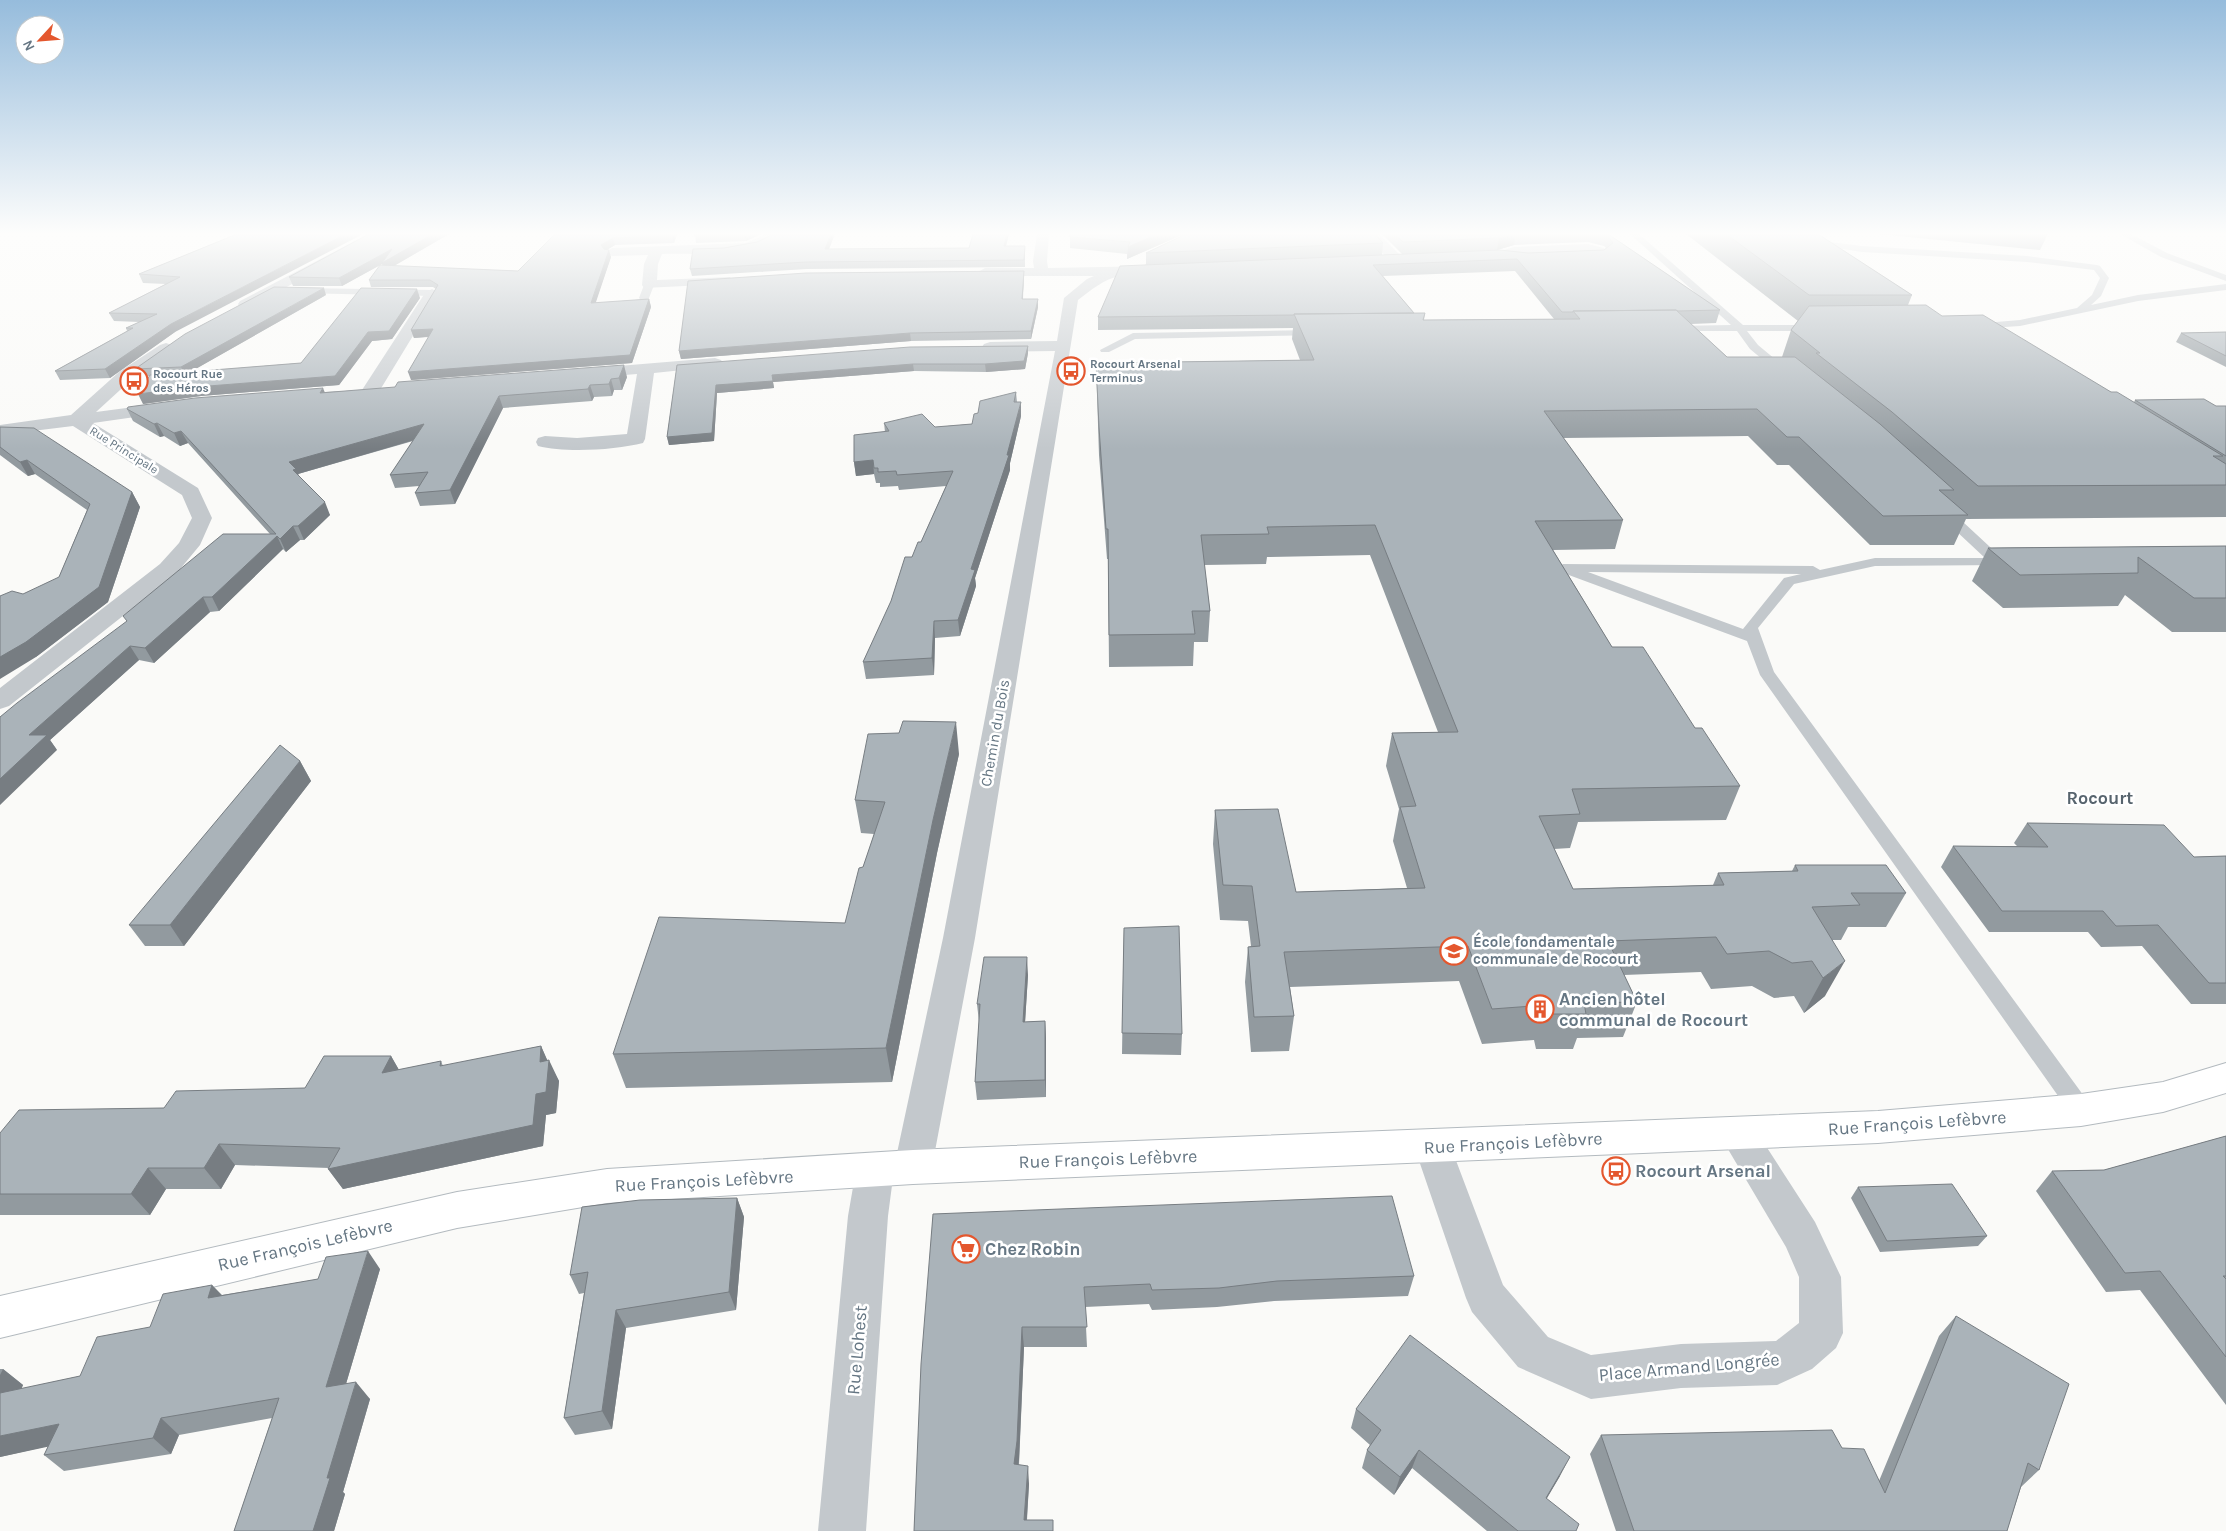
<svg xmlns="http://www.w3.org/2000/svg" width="2226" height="1531" font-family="Karla,sans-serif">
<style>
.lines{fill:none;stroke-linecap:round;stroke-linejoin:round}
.secondary-casing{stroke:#b3babf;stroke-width:2}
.lane{fill:#c3c8cc;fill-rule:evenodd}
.street{fill:#c3c8cc;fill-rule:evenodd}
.secondary{fill:#fff;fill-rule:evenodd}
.wall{fill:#929a9f;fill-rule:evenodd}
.shaded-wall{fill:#777d82}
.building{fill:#aab3b9;stroke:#777d82}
.labels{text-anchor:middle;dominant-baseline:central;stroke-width:5;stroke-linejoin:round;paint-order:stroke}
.far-poi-label{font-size:12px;font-weight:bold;fill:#657683;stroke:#fff;text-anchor:start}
.far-street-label{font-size:12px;fill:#657683;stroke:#fff}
.street-label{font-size:15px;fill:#657683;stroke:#fff}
.poi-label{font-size:15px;font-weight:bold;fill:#657683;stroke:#fff;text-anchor:start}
.quarter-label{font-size:18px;font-weight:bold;fill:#57646e;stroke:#fff}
.near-poi-label{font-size:18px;font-weight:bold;fill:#657683;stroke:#fff;text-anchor:start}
.near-street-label{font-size:18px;fill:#657683;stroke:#fff}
</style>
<rect width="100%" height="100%" fill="#fafaf8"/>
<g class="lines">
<!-- secondary casing -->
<g class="secondary-casing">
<path id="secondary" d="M2226,1063v30l-63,19 -82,14 -203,17 -965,41 -306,19 -150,25 -457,110v-42l457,-104 150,-23 306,-19 965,-39 203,-17 82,-12z"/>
</g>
<!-- lane -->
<path class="lane" d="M1630,234h9l104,91h73l5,3 -5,3h-69l11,14 30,25v4h-8l-30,-25 -13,-18h-66l-2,-2 5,-3 57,-1z
M1795,234h12l15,7 40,5 165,10 70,9 3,1 9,12 -8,18 -10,9 47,-10 88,-11v6l-88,11 -118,25 -45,3 -3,-1v-4l48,-4 57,-12 15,-13 8,-17 -6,-8 -67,-8 -165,-10 -45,-7z
M2120,234h11l36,19 59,22v6l-65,-24z
M649,282l5,3 -5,13 -5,3 -3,-1 -2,-2 5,-13z
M300,288l132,2 5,3 -5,3 -135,-3 -2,-2z
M1315,330l4,1v4l-184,4 -26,13h-8l-1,-2 33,-17z
M1944,508l5,1 54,50 2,3 -2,3 -128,1 -81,18 -36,44 16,44 315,431 4,7 -4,7 -8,3 -8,-3 -313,-442 -13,-34 -189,-70 -2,-3 7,-4 250,2 7,4 55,-12h110l-46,-43 -2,-3zM1588,572l213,2 -17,4 -41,51z"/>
<!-- street -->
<path class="street" d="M368,234h16l-134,73h-10l-2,-3 2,-3z
M766,234h13c-17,25 -88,19 -117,20l-4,10 -1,16 73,-3 2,3 -7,4 -81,4 -2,-3 2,-21 4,-9 -36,1 -7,-4 7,-4 134,-5z
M1037,234h12l-2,27 1,7 107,-2 7,4c-8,10 -31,4 -42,6 -16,3 -29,14 -42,24l-103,638 -43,229 -5,12 -14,5 -14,-5 -5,-12 49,-229 112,-587 -65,1 -6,-2 -2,-3 2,-3 6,-2 67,-1 7,-43 23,-19 7,-3h-109l-7,-4 7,-4h49l-1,-7z
M1365,234h14l23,23 2,3 -2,3h-10z
M1588,244l16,4 4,8 -2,3 -35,2 -7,-4 7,-4 17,-1 -73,3 -17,5 -23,1 -7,-4 7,-4 22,-1 17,-5z
M432,289l7,4 -59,97 -3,4h-12l-3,-4 63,-97z
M166,343l6,2 2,3 -2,3 -41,29 -35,32 68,-9 6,1 3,4 -3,4 -77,11 105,65 14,30 -12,27 -24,29 -167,132 -9,3v-21l160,-124 19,-21 13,-25 -10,-23 -109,-69 -73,9v-10l71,-10 48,-43 41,-27z
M715,358l6,2 2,3 -2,3 -67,7 -9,66 -2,4c-27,7 -78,10 -105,3l-2,-4 2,-4 7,-2 32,2 50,-4 10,-60 -49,4 -6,-1 -2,-4 2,-4z
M1738,1118l13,5 64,99 26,55 2,56 -7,15 -24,21 -35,16 -96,3 -90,11 -73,-32 -46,-55 -6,-14 -52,-152 6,-12 13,-4 13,4 57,151 45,52 43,18 90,-11 95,-3 23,-18v-46l-13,-30 -67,-113 6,-11z
M875,1153l14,5 5,12 -6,46 -22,315h-48l30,-315 8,-46 5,-12z"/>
<!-- secondary -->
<use href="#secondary" class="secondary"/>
</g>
<!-- wall -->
<path class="wall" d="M237,234l-62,98 -65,46 -50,2 -5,-9 72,-40 -1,-3 14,-6 -26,-1 -5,-8 57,-29 -23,-1 -4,-9z
M449,234l-55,32 124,5 37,-37h122l-3,9 -59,2 -8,5 4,7 -16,46 54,-4 2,8 -19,56 -221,17 17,-43 -14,1 -3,-8 25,-41 -3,-2h-62l-2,-7 14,-15 -1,-1 -40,22h-49l-4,-9z
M695,234h66l-15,7 -50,2z
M973,234h36l-3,12h19v21l-218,2 -115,7 -2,-7 34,-21 33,-6 13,-6 59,13 140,-1z
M1070,234h114l-57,25v-5l-57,-6z
M1382,234h226l112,76 -4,13 -25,1 36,33h55l9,-27 7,-9 -112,-87h132l94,61 -4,10 34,11 192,86 1,-2 81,6h10v111l-260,2 -12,26h-84l-81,-80h-12l-29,-29 -185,2 60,82 -8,29 -62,1 59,97 83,81 45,58 -14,34 -148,2 -8,26 -16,1 19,40 140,-4 5,-12 74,-2 3,-6 111,28 -20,34h-38l-7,13h-9l-7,56 -21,17 -10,-17 -20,2 -22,-12 -41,3 -10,-17 -77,3 13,27 -14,35 -46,1 -4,11h-37l-2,-9 -52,4 -23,-63 -169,6 4,29 -5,35 -38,1 -6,-70 3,-35 3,-1 -3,-25 -28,-1 -7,-76 2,-34 81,82 111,-4 -14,-47 6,-32 -13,-43 6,-33 46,-1 -68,-177 -103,2 -1,7 -62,1 6,46 -2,31h-14l-1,24 -84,1 -1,-108h-1l-8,-104 -3,-92 204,-3 -8,-21 1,-11 -195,2v-13l48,-53v-11l237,-10 -1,12 20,-1zM1588,242l16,4 2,2 -2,2 -76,3 -31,-3 17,-5zM1515,271l39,48 -130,1 1,-7h-11l-31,-37z
M1878,234h170l-8,16z
M1024,271l-1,28 15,8 -7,32 -120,2 -230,18 -2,-8z
M326,295l-136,77 111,-9 119,-65 -28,41 -20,2 -33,44 -138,11 -58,8 6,-28 -10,1 -4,-8z
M2226,332v35l-50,-25 5,-9z
M1028,353l-3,16 -39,3 -72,-1 -141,11 1,6 -57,5 -3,48 -45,4 -2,-8 10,-72z
M627,377l-5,13h-8l-2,6 -18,1 -2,4 -89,7 -48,96 -35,2 -5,-13 4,-7 -24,2 -5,-13 23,-34 -115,33 2,4 30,37 -26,25h-4l-14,12 -3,-3 -64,62 -9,1 -56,51 -15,-3 -89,80 7,10 -57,-33 270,-183 -82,-91 -8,3 -16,-10 -4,1 -27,-16 -6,-12 198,-17z
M1016,392l1,10 4,14 -11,47v7l-35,108 1,8 -16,50 -25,2 -1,37 -68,4 -3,-17 49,-105 9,-15 25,-56 -47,4 -1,-4 -18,1v-4h-4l-2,-9 -18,2 -2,-14 31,-30 -1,-9 51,4 37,-3 6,-11z
M0,427l132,65 8,15 -32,95 -72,55 23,-80 28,-67 -52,-36 -7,2 -28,-21z
M2226,546v86h-54l-47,-37 -7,11 -115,2 -31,-27 16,-33z
M959,754l-22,99 -45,229 -266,6 -13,-34 232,-131 29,-89 -13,-1 -6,-33z
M300,761l11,20 -127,165h-39l-16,-21z
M2027,823l167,34 32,-1v148h-35l-49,-58 -41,1 -13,-15h-99l-48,-65 12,-21h64l-3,-3z
M1124,928l58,106 -1,21 -59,-1z
M1028,975l-3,47 20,-1 1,18v58l-69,3 -2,-18 4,-60 -2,-18z
M541,1046l6,14 12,21 -3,32 -10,2 -3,31 -200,43 -15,-20 1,-1 -94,-3 -14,24h-55l-16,26h-150v-82l164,-25 141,-20 86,-32 8,14 42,-9 2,5z
M2226,1136v269l-86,-115 -34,2 -70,-101 16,-20 52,-1z
M1858,1187l129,49 -9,10 -98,6 -29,-54z
M737,1198l7,19 -8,93 -110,18 -14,101 -37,6 -11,-17 20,-125 -5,1 -9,-19z
M933,1214l481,62 -6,20 -134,5 -57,6 -65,3 -3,-6 -64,3 2,40h-63l-5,118 10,19 -2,36 -113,11z
M380,1269l-34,115 24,15 -27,93 2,2 -11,37h-100l38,-113 -93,17 -8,19 -107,17 -20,-16 4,-9 -48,11v-88h3l20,16 -2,4 59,-13 70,-49 62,-42 10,10z
M1956,1316l83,154 -18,17 -14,44h-391l-26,-77 11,-19 241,13 37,33 60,-145z
M1356,1409l204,67 -14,23 30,32h-89l-75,-63 -18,27 -32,-27 5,-18 3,-5 -19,-17z"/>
<!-- shaded-wall -->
<path class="shaded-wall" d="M346,234h17l-188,98 -65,46 -5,-9 66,-45z
M433,234h16l-64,37 -3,-7 -40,22 -3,-8 53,-29z
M673,234h4l-3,9 -2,-7z
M744,234h17l-15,7z
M831,234h4l-9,23 -1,-8z
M1007,234h2l-5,19v-7z
M1158,234h26l-57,25 1,-12z
M1514,234h2l-2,11 -17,5 2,-12z
M613,238l2,7 -12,7 -2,-7z
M609,250l2,7 -18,54 -2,-8z
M1024,271v8l-2,27v-7z
M324,288l2,7 -141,80 -4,-8z
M417,289l3,9 -28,41 -20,2 -33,44 -138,11 -58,8 -5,-10 58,-7 139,-11 33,-44z
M649,299l2,8 -19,56 -221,17 -3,-8z
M1038,299v8l-7,32v-8z
M433,329l3,7 -22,2 -3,-8z
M910,333l1,8 -230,18 -2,-8z
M1028,346v7l-3,16 -39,3 -1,-8z
M913,364l1,7 -141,11 1,6 -57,5 -3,48 -45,4 -2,-8 49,-52 56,-10z
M624,365l3,12 -5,13 -3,-12z
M611,379l3,11 -2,6 -3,-12z
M590,385l4,12 -2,4 -4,-12z
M323,388l5,12 -8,-7z
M499,396l4,12 -48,96 -5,-14z
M1021,402v14l-11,47v7l-35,108 1,8 -16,50 -2,-16 13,-51 36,-114z
M157,423l7,13 -4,1 -6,-13z
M424,424l4,12 -130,38 4,8 -4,1 -9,-21z
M181,431l7,12 -8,3 -6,-13z
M27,460l8,14 -7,2 -8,-14z
M873,460l1,14 -18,2 -2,-14z
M132,492l8,15 -32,95 -72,55 -36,22v-22z
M325,502l5,13 -26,25 -6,-14z
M293,526l7,14 -14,12 -6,-13z
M277,536l6,13 -64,62 -7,-14z
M203,597l7,15 -56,51 -9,-15z
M934,621l1,17 -1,37 -2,-17z
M130,646l9,14 -89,80 7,10 -57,55v-26l29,-44z
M956,722l3,32 -22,99 -45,229 -6,-34 47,-228z
M300,761l11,20 -127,165 -14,-21z
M1027,957l1,18 -4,64 -1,-17z
M1845,961l-20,35 -21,17 19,-35z
M1045,1021l1,18v58l-1,-17z
M541,1046l8,18v-4l10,21 -3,32 -10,2 -3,31 -200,43 -15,-20 208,-75z
M391,1056l12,21 -21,-4z
M219,1144l16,21 -14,24 -17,-21z
M148,1168l18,21 -16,26 -19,-21z
M737,1198l7,19 -8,93 -7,-18z
M368,1251l12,18 -40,135 -14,-17z
M212,1285l16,17 -20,-4z
M616,1310l10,18 -14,101 -10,-18z
M1022,1327l2,20 -5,112 -3,24 -2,-19z
M3,1369l20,16 -11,26 -12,-10v-26z
M356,1382l14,17 -27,93 2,2 -11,37h-21l14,-53z
M161,1418l18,17 -8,19 -18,-16z
M59,1424l20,16 -79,17v-21z
M1419,1450l-7,18 -18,27 6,-18z
M1570,1457l-10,19 -24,41 10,-19z
M1028,1466l1,18 -3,47 -2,-11z"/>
<!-- building -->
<path class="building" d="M237,234h109l-175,90 -66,45 -50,2 78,-43h-7l31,-14 -48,-1 71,-36 -41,-3z
M369,234h64l-51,29 10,-14 -53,29 -50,-1z
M555,234h118l-1,2 -59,2 -12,7 3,4 5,1 -18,53 58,-4 -19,56 -222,17 25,-43 -22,1 27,-45 -8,-5h-61l11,-15 138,6z
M695,234h45l-46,2z
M772,234h59l-6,15 144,-1 4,-14h34l-3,12h21l-1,14 -218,2 -116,7 3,-20 31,-1 33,-6 13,-6z
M1070,234h88l-30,13 2,-5 -60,-5z
M1186,234h189l8,9 -237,10z
M1395,234h119l-15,4 -96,4z
M1606,234h2l112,76 -42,1 -2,-1 -103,1v1h-11l-45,-53 -144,6 41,48 -120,1v1l-196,2 22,-51 380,-16 28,3 76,-3 9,-7 -6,-8z
M1726,234h92l94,61h-103z
M1024,271l-2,28h16l-7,32 -121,2 -231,18 9,-70 118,-8z
M274,287l50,1 -143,79 -46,2 50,-35z
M361,288l56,1 -28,42 -21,1 -33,44 -139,11 -58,7 12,-19 151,-12z
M1926,305l16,11 41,-1 128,77h6l106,64h-10l13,8v21l-248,1 -86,-74 -76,-59h4l-29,-23 18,-24z
M1676,310l51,47h68l85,67 74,66h-15l29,25 -85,1 -84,-79h-12l-30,-28 -213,2 79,109 -88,1 77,126h31l52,81h7l38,58 -168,3 8,25 -41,2 34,73 151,-4 -6,-12 80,-2 -3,-6h91l20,28h-55l9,12 -48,2 33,54 -22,17 -11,-17 -20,2 -23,-12 -42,3 -11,-17 -108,4 29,61 -53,1 2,11h-38l-2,-9 -54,4 -24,-63 -184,6 10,64 -40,1 -6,-70 12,-1 -8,-60 -29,-1 -8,-75 63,-1 18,83 129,-4 -25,-81 16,-1 -24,-73 66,-1 -83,-207 -108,2 2,7 -68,1 9,76h-18l3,23 -86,1 -1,-106h-2l-7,-102 -3,-64 218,-3 -20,-46 131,-1 -2,7 157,-1 -7,-8z
M2226,332v24l-45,-23z
M1028,346l-4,15 -39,3h-72l-141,11 1,6 -57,4 -4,48 -45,4 10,-72 233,-18z
M624,365l-5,13 -8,1 -2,5 -19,1 -2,4 -89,7 -49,94 -35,3 13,-21 -38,3 34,-51 -135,38 7,7 -3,1 32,32 -27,24h-5l-13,13 -3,-3 -65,61h-9l-58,51 -15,-2 -101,89h18l-47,44v-62l17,-14 110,-82 -4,-5 100,-82h53l-95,-103 -7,2 -17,-10 -3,1 -27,-15 1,-2 67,-9 128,-10 -3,5 75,-6 3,-5z
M1016,392l-2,10h7l-14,53h2l-38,114 4,1 -17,50 -24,1 -2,37 -69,4 28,-61 14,-44h7l6,-15h3l32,-71 -56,4 -1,-4 -18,1v-4h-4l-1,-8 -19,2v-27l35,-4 -5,-8 38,-9 13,13 37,-3 2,-10 4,-1 2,-12z
M2204,399l12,7h10v50l-91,-56z
M0,427l34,1 98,64 -33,95 -73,55 -26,15v-61l12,-5 11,3 36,-17 31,-73 -63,-44 -7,2 -20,-15z
M2226,546v52h-32l-56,-41v16l-118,2 -32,-27z
M903,721l53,1 -23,98 -47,228 -273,6 46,-137 186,6 14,-55 4,-1 22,-65 -30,-2 13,-66 31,-1z
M280,745l20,16 -130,164h-41z
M2027,823l137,2 30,32 32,-1v127h-17l-51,-58 -42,1 -13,-15h-101l-49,-65 95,1z
M1179,926l3,108 -60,-1 2,-105z
M984,957h43l-4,65 22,-1v59l-70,2 5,-78h-3z
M541,1046l-1,16 9,-2 -3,32 -10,2 -3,31 -205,44 12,-21 -121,-4 -15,24h-56l-17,26h-131v-61l19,-23 145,-2 12,-17 129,-3 19,-32h67l-9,17 59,-12 -1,5z
M2226,1136v140h-3l3,3v78l-66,-86 -35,2 -73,-102 52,-1z
M1952,1184l35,52 -100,5 -29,-54z
M1392,1196l22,80 -137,5 -58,7 -67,2 -2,-6 -66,3 3,40h-65l-5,114 -3,23 14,2 -4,54h29v11h-139l7,-167 12,-150z
M737,1198l-8,94 -113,18 -14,101 -38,7 24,-146 -18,3 12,-68 58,-7z
M368,1251l-42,136 30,-5 -29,96h3l-17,53h-79l45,-133 -118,20 -8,20 -109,17 15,-31 -59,12v-43l80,-17 17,-39 53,-10 13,-33 49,-9 -4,13 110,-19 8,-22z
M1956,1316l113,68 -30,86 -11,-7 -21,68h-373l-33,-96 231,-5 10,18 22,1 21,44z
M1410,1335l160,122 -24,41 33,26 -3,7h-58l-99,-81 -19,27 -33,-27 14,-20 -25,-21z"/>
<!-- sky -->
<linearGradient id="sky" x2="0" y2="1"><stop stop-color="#96bcdc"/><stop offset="0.52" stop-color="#fdfdfc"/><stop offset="1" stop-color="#fdfdfc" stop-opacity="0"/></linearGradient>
<rect width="2226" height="449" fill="url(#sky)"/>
<!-- icons -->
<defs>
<g id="bus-ring" transform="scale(1.4375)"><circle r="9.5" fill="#fff" stroke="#e4572e" stroke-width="1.5"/><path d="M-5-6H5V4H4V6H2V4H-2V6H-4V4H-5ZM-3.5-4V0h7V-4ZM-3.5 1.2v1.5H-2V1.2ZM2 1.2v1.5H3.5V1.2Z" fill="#e4572e"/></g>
<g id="school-ring" transform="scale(1.4375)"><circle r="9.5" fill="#fff" stroke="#e4572e" stroke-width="1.5"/><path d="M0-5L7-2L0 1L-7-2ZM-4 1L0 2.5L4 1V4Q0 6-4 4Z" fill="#e4572e"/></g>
<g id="building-ring" transform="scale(1.4375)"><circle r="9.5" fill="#fff" stroke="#e4572e" stroke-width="1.5"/><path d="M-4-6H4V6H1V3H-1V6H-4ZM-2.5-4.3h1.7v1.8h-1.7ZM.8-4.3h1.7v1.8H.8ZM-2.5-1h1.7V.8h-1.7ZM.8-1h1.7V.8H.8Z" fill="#e4572e"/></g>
<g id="supermarket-ring" transform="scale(1.4375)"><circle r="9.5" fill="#fff" stroke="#e4572e" stroke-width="1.5"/><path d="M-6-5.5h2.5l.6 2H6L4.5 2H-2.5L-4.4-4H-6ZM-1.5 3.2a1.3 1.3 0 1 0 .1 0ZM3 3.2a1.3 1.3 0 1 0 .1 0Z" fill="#e4572e"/></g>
</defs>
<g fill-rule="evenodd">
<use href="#bus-ring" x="1071" y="371"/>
<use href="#bus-ring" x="134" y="381"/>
<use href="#school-ring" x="1454" y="951"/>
<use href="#building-ring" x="1540" y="1009"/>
<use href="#bus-ring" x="1616" y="1171"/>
<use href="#supermarket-ring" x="966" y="1249"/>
</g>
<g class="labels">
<!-- far-poi labels -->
<g class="far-poi-label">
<text x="1090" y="364">Rocourt Arsenal<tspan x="1090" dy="14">Terminus</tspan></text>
<text x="153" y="374">Rocourt Rue<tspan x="153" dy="14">des Héros</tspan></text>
</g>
<!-- far-street labels -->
<g class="far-street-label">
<text transform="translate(124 450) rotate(32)">Rue Principale</text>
</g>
<!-- street labels -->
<g class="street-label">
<text transform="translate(995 733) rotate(-80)">Chemin du Bois</text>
</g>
<!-- poi labels -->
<g class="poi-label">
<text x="1473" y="942">École fondamentale<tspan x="1473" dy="17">communale de Rocourt</tspan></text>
</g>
<!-- quarter labels -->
<g class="quarter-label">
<text x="2100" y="798">Rocourt</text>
</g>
<!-- near-poi labels -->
<g class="near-poi-label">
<text x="1559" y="999">Ancien hôtel<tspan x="1559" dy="21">communal de Rocourt</tspan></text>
<text x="1635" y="1171">Rocourt Arsenal</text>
<text x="985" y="1249">Chez Robin</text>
</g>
<!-- near-street labels -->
<g class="near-street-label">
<text transform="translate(1917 1123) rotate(-4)">Rue François Lefèbvre</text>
<text transform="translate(1513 1143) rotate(-3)">Rue François Lefèbvre</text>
<text transform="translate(1108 1159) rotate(-2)">Rue François Lefèbvre</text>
<text transform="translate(704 1181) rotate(-3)">Rue François Lefèbvre</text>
<text transform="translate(305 1245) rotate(-13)">Rue François Lefèbvre</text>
<text transform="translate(857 1350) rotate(-85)">Rue Lohest</text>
<text transform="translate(1689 1367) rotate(-5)">Place Armand Longrée</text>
</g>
</g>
<!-- north arrow -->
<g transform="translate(40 40) rotate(244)"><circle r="24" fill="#ffffff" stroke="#c1c8cd"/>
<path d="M0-4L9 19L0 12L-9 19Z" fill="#e4572e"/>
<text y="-8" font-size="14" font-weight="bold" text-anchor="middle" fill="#657683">N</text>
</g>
</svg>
